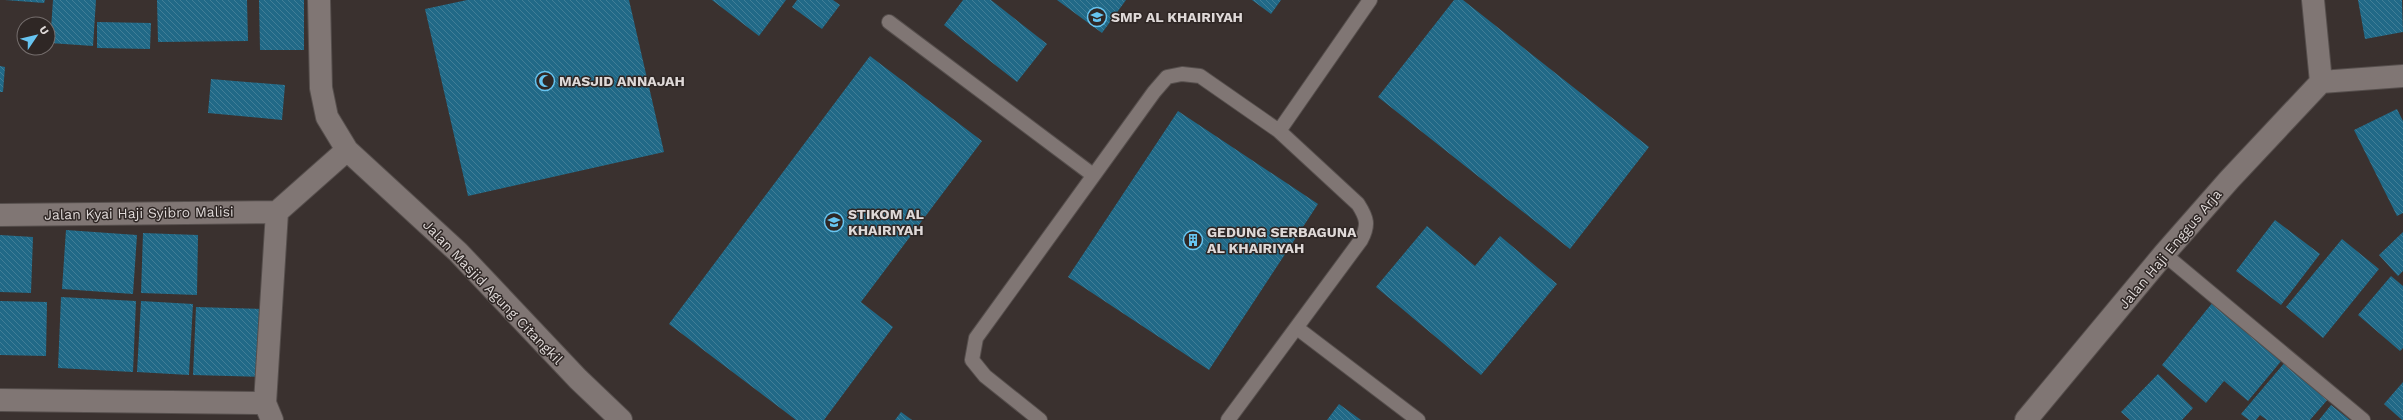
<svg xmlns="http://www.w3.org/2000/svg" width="2403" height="420" font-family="'Work Sans',sans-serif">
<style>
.building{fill:url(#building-back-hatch)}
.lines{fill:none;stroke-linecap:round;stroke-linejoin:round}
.lane-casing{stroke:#564f4d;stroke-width:16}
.street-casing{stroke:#564f4d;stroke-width:24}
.lane{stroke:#807674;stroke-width:14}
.street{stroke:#807674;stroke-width:22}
.labels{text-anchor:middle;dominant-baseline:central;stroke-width:3;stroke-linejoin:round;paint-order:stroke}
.poi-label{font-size:14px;font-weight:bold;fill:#dfd9d8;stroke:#2f2725;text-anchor:start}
.street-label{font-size:14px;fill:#dfd9d8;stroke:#2f2725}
</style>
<defs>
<pattern id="building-back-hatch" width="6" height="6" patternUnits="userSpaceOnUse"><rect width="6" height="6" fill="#216987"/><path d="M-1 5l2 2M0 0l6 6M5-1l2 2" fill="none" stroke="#417e97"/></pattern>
</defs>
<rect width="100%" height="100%" fill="#3a312f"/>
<!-- building -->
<path class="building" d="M5,0h40l-1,3z
M53,0h43l-3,46 -43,-3z
M157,0h90l1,41 -90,1z
M259,0h45v50h-44z
M467,0h162l35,152 -196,44 -43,-187z
M712,0h74l-27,36z
M797,0h36l7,5 -18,24 -30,-22z
M963,0h28l56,44 -30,38 -73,-57z
M1057,0h69l-24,33z
M1252,0h29l-10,14z
M1454,0h9l186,147 -79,102 -192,-152z
M2358,0h44l1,32 -38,7z
M97,22l54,1 -1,26 -53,-1z
M870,56l112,85 -121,161 32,25 -69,93h-28l-127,-96z
M0,66l5,1 -2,25h-3z
M211,79l74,6 -3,35 -74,-7z
M2397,109l6,12v92l-6,3 -43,-86z
M1178,111l140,93 -109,166 -141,-93z
M2275,220l45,34 -39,51 -45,-34z
M1427,226l48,40 25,-30 57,48 -76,91 -105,-88z
M66,230l71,5 -4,59 -71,-5z
M2403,232v39l-5,5 -19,-21z
M143,233l55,2 -1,60 -56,-2z
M0,235l33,2 -2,56 -31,-1z
M2342,239l37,30 -56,69 -37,-31z
M2391,276l12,10v62l-3,3 -42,-36z
M61,297l75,4 -3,71 -75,-4z
M0,301l47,1 -1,54 -46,-1z
M141,301l52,3 -4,71 -52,-3z
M2213,302l69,58 -34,41 -24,-20 -18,22 -44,-38z
M196,307l69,2 -2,68 -70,-2z
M2286,361l43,37 -19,22h-43l-7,-5 -4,5h-7l-8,-6z
M2158,374l35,34 -11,12h-52l-9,-8z
M2403,382v38h-1l-18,-16z
M1339,404l22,16h-34z
M2331,405l19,15h-31z
M901,412l11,8h-17z"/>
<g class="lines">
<!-- lane casing -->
<g class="lane-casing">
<path id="lane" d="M889,22l204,153
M1279,131l91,-131
M2164,254l199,166
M1297,328l121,92
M1040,420l-55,-44 -13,-16 4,-22 178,-246 13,-15 15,-3 18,2 79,55 79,73c9,14 11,21 3,36l-133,180"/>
</g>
<!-- street casing -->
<g class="street-casing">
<path id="street" d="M2313,0l8,82
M2321,82l82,-6
M347,150l111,102 120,127 43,41
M0,215l277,-3
M0,400l265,3
M272,420l-7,-17 12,-191 70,-62 -20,-33 -6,-29 -2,-88
M2026,420l138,-166 65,-74 92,-98"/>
</g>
<!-- lane -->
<use href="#lane" class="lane"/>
<!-- street -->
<use href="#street" class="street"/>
</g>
<!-- icons -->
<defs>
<g id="school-ring" transform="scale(1)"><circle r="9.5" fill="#2f2725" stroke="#67c4f0" stroke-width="1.5"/><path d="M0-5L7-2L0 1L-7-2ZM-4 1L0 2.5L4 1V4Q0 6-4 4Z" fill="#67c4f0"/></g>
<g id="mosque-ring" transform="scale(1)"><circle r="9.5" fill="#2f2725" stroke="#67c4f0" stroke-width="1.5"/><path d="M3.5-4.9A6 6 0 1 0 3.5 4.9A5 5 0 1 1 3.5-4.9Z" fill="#67c4f0"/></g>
<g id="university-ring" transform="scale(1)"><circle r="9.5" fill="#2f2725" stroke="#67c4f0" stroke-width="1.5"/><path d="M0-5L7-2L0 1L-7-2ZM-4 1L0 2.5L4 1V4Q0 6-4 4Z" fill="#67c4f0"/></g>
<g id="building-ring" transform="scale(1)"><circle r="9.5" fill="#2f2725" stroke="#67c4f0" stroke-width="1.5"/><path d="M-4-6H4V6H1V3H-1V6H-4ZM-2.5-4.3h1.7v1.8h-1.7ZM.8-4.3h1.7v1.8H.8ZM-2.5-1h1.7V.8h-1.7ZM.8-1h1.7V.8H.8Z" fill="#67c4f0"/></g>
</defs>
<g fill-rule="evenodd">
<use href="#school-ring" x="1097" y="17"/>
<use href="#mosque-ring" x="545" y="81"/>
<use href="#university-ring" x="834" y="222"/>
<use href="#building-ring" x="1193" y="240"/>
</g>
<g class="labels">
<!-- poi labels -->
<g class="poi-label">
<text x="1111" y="17">SMP AL KHAIRIYAH</text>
<text x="559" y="81">MASJID ANNAJAH</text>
<text x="848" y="214">STIKOM AL<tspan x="848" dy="16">KHAIRIYAH</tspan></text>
<text x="1207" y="232">GEDUNG SERBAGUNA<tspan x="1207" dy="16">AL KHAIRIYAH</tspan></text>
</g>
<!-- street labels -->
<g class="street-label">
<text transform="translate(139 213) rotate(-1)">Jalan Kyai Haji Syibro Malisi</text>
<text transform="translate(2170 249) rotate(-50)">Jalan Haji Enggus Arja</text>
<text transform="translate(493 292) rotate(46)">Jalan Masjid Agung Citangkil</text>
</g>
</g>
<!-- north arrow -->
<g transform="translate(36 36) rotate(55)"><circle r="19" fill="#2f2725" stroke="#756e6d"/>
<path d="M0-3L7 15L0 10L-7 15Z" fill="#67c4f0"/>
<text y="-6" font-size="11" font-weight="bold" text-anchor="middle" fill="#dfd9d8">U</text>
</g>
</svg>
